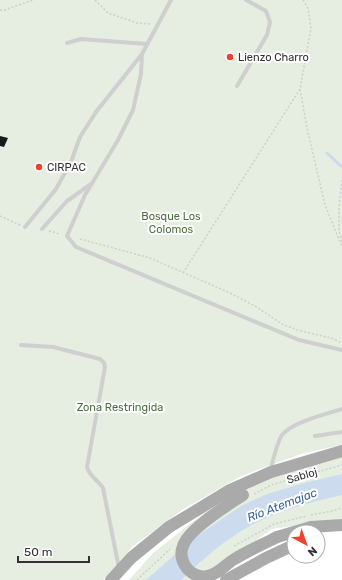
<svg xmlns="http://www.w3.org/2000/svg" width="342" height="580" font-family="Rubik,sans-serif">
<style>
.green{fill:#e5eee0}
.water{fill:#ccdbee}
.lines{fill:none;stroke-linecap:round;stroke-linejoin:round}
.stream{stroke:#ccdbee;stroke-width:3}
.building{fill:#191919}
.path{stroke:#cfcfcf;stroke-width:1.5;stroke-dasharray:2 2;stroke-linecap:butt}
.service{stroke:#cfcfcf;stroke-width:4}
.primary{stroke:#aaa;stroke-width:12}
.primary-bridge{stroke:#aaa;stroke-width:12}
.poi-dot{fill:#ec4230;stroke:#fff;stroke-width:1.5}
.labels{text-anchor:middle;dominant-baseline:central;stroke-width:4;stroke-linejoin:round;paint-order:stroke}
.poi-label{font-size:11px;fill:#323232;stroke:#fff;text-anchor:start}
.park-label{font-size:11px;fill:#4c703c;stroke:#fff}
.street-label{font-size:11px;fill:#323232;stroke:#fff}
.water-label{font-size:12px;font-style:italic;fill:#3b6598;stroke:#fff}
</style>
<rect width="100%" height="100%" fill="#fff"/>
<!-- green -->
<path class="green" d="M0,0h342v445l-38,8 -63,23 -59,34 -49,36 -30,34h-103z
M342,456v63l-70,10 -58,42 -10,9h-75l24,-27 56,-44 70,-36z"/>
<!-- water -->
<path class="water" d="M342,474v21c-36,8 -76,19 -107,40 -20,13 -37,29 -54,45h-35l48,-42 47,-32 26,-12 37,-11z"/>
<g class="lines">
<!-- stream -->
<path class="stream" d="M327,153l15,14"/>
</g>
<!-- building -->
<path class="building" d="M0,136l8,2 -4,9 -4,-1z"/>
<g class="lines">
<!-- path -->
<path class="path" d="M95,0l13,13 29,10 13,1
M303,0l5,8 3,20 -11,61 7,39 18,77 17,42
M0,10h5l28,-10
M342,180c-2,21 -6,43 0,63
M0,216l20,9
M49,231l11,3
M80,239l70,19 78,34 27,14 27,18 15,6 34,8 9,4
M183,273l117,-184
M254,494l17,-9 71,-20
M311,515l21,-4 10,-3
M234,546l40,-22 33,-8
M137,580l33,-31"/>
<!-- service -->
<path class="service" d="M67,43l14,-4 66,5
M142,54l-1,20 -8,36 -15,30 -33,55 -18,41 9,11 223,93 43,10
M237,86l30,-51 3,-13 -4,-11 -20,-11
M25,227l31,-38 15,-27 9,-25 16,-25 46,-58 29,-54
M42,229l25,-28 24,-17
M21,345l32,2 47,12 4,4 1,4 -18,100c2,9 11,13 16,21l16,80
M315,436l27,-4
M271,470c1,-8 7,-29 11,-35 10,-13 44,-21 60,-26"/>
<!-- primary -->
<path class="primary" d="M277,537l34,-10 31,-2
M111,580l20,-22 38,-31 61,-37 41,-18 71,-21
M226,580l40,-22 28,-13"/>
<!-- primary-bridge -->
<path class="primary-bridge" d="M243,495c-15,10 -55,34 -60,51 -3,7 -1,15 3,21 4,6 13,11 21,9 10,-1 18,-11 26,-16 14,-9 29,-15 44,-23"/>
</g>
<!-- markers -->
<g class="poi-dot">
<circle cx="230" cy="57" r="4"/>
<circle cx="39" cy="167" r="4"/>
</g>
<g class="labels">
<!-- poi labels -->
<g class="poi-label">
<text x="238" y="57">Lienzo Charro</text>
<text x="47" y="167">CIRPAC</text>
</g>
<!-- park labels -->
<g class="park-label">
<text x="171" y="216">Bosque Los<tspan x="171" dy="13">Colomos</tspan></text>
<text x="120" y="407">Zona Restringida</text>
</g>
<!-- street labels -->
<g class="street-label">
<text transform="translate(302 476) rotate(-16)">Sabloj</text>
</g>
<!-- water labels -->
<g class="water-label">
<text transform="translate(282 505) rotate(-21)">Río Atemajac</text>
</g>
</g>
<!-- north arrow -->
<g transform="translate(306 544) rotate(139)"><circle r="19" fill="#ffffff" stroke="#adadad"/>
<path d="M0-3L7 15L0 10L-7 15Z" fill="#ec4230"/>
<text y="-6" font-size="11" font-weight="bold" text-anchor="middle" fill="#323232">N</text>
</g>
<!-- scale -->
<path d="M18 556v6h71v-6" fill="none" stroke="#323232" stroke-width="2"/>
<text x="24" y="556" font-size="12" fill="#323232" stroke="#ffffff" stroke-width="3" paint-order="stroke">50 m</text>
</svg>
